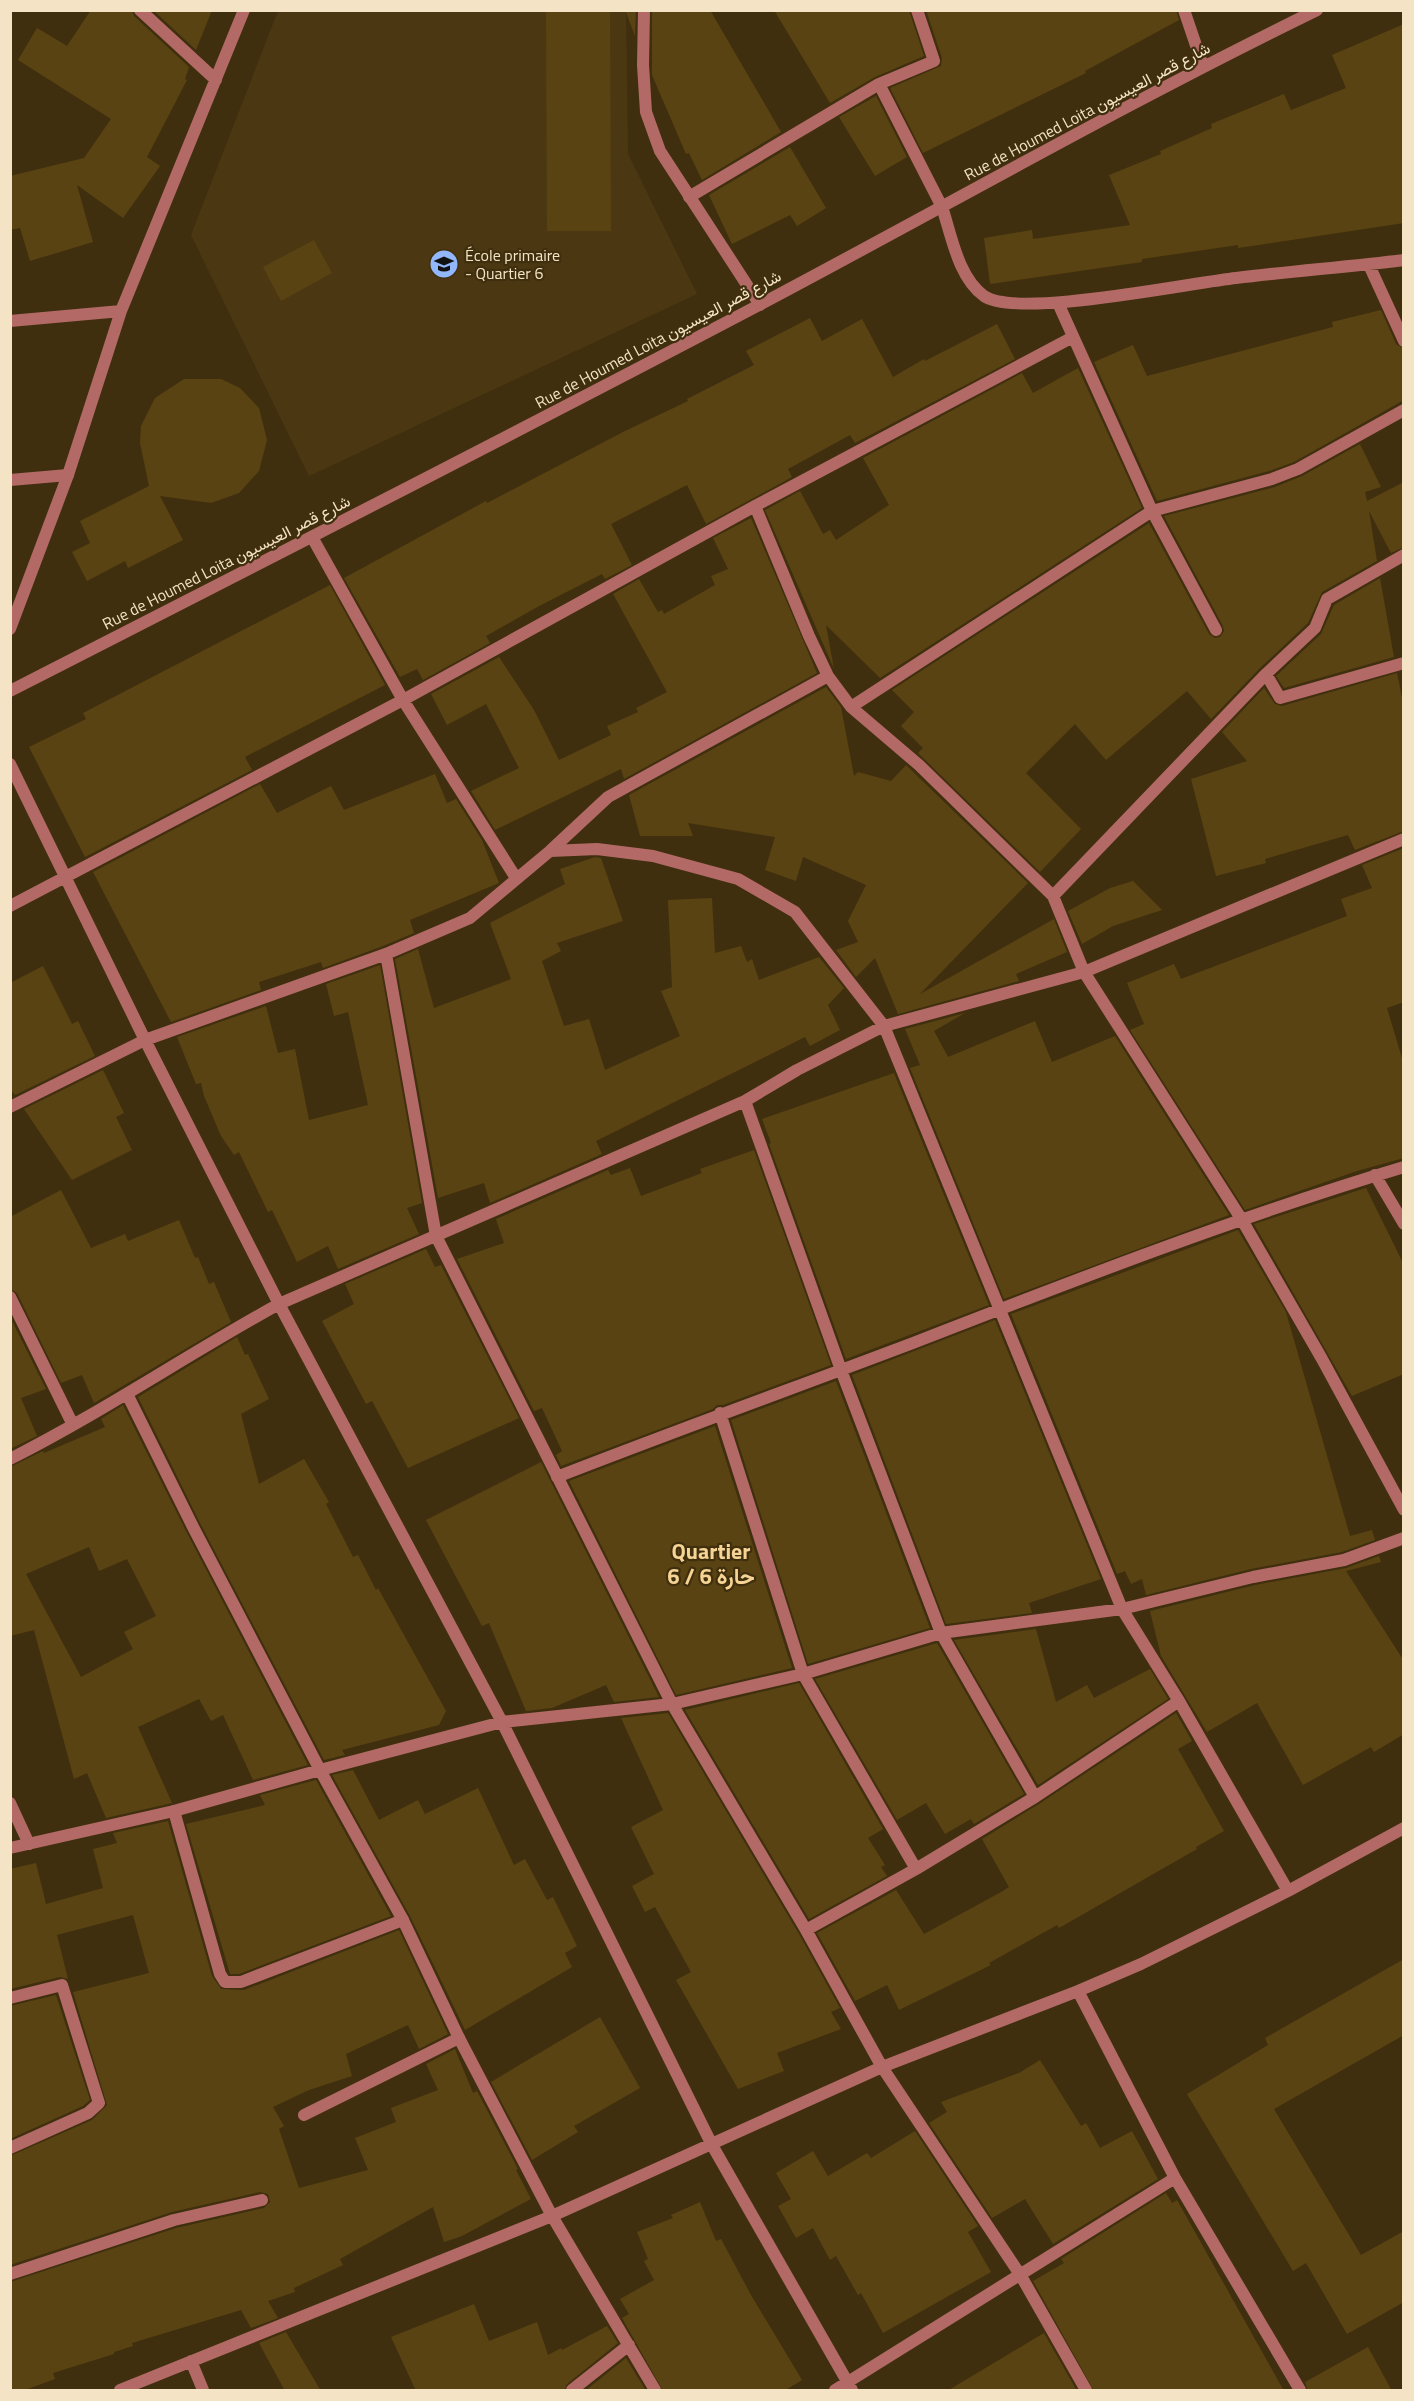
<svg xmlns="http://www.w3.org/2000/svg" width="1414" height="2401" font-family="'Titillium Web',Vazirmatn,sans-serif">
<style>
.built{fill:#4b3812}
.building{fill:#5a4312;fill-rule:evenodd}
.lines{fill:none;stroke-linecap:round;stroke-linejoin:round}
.service{stroke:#b36a67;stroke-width:12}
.minor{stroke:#b36a67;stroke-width:12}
.tertiary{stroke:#b36a67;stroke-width:12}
.labels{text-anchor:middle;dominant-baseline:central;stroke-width:4.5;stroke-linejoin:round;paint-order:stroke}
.street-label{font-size:16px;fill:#f4e3c4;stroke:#402f0e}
.poi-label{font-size:16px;fill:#f4e3c4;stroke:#402f0e;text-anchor:start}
.district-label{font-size:22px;font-weight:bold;fill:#f6d495;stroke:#402f0e}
</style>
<rect width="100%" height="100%" fill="#402f0e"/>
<!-- built -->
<path class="built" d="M278,11h348l2,143 69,140 -388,182 -118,-241z"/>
<!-- building -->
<path class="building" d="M91,10h41l2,6 55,51 -4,12 2,1 -40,77 13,9 -37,52 -46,-33 16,57 -63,19 -10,-33 -10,2v-54l74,-18 27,-39 -93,-59 19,-32 30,18z
M153,10h59l-16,40z
M546,10h64l1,221h-64z
M625,10h11l-1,26z
M652,10h58l71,122 -79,48 -13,-27 -3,1 -34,-79z
M774,10h135l15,46 -49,21 -45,26z
M926,10h250l3,10 -94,51 1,2 -163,80 -33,-65 51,-22 1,-8z
M1404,24v199l-166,25v-3l-96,14v3l-152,22 -6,-46 48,-8 1,9 97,-14 -21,-50 52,-21 -1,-3 52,-23 -1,-4 73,-30 7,16 55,-22 -14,-33z
M876,96l31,61 -32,19 -36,-59z
M790,147l36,61 -29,18 -7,-11 -58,29 -23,-49z
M314,240l18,33 -51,28 -18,-34z
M1381,310l15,34 8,5v51l-110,62 -25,9 -112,30 -63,-139 39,-17 14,31 186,-49 -1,-5z
M810,318l12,23 40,-22 31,58 31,-18 1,2 72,-37 18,35 -160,84 -5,-8 -62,34 4,8 -86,47 -19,-39 -76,39 21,41 -27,14 -3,-5 -61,31 -55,31 4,7 -67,37 -6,-11 -17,8 -56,-99 142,-77 1,2 136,-71 65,-31 -1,-2 67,-34 -8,-14z
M1078,368l64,140 -262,170 -54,-53 8,44 -69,-159 35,-19 23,43 7,-4 6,10 53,-35 -26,-47 159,-85 11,20z
M184,379h37l19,9 19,20 8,32 -8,31 -20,22 -28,10 -51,-7 23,44 -55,28 -3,-7 -38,20 -15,-29 18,-9 -10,-22 69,-35 -9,-43 1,-17 14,-28z
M1360,444l21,43 -16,5 2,9 37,-19v65l-13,6 -22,-42 8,50 -55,31 -14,31 -48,45 -49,51 -24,-28 -81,69 -31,-36 -49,49 55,56 -41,43 -122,-119 5,-5 -22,-22 13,-14 -22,-22 257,-167 60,111 6,4 5,-1 4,-6 -1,-5 -59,-110 111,-29 27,-11z
M751,518l66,155 -193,106 -3,-10 -126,61 -24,-39 48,-23 -33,-64 -39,21 -16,-31 68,-37 35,53 25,50 52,-25 -4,-9 31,-14 -2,-4 31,-16 -54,-98 26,-15 19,33 4,-2 2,4 51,-29 -4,-9 17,-7 -15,-31z
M1380,578l14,79 -110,31 -8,-12 45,-42 13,-29z
M330,585l55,100 -140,72 7,13 -167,87 -56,-110 57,-28 -3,-6z
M1397,673l7,35v123l-49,19 -7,-15 -83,24 1,4 -50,13 -25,-97 56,-18 -25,-29 42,-44 11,16 7,2z
M826,687l15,20 13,69 4,-4 33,9 15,-16 122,118 -108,111 134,-75 13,33 -51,22 3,7 -121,33 -23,-56 -19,19 -20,-27 22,-8 -10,-21 18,-36 -63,-28 -7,24 -31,-11 10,-33 -87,-14 5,13h-53l-11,-41z
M435,774l12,29 9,-4 26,41 17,43 -89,37 4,13 -31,13 -60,22 -2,-6 -62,20 2,8 -90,32 -78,-150 167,-88 17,29 54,-27 13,24z
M1404,848v154l-17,6 17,57v93l-47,13 -112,39 -115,-180 14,-6 -17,-41 47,-19 7,15 166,-63 -6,-17 31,-11 -10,-23z
M595,857l6,1 22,63 -66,22 4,8 -19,10 22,65 25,-7 16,51 75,-34 -19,-45 11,-4 -4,-87 44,-2 3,55 26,-7 6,16 5,-3 7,21 60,-23 25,31 -16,17 12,25 -30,16 -5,-9 -209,104 6,13 -112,49 -6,-20 -46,15 -43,-239 23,-10 16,59 77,-29 -21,-56 75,-39 -5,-15z
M1133,881l29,29 -49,16 -31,18 -14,-33 42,-23z
M380,965l42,238 -15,5 12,26 -81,35 -10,-23 -31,16 -25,-52 -4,2 -29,-60 -5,3 -13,-19 -17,-40 -3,-13 -5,1 -19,-47 89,-31 12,47 17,-4 14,71 59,-15 -20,-93 -14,4 -8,-32z
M43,966l29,58 6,-3 17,35 -80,39 -5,-6v-106z
M965,1013l-31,18 14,26 87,-36 17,41 63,-26 114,179 -225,84 -94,-231 10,-3 -15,-36z
M103,1070l21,43 -8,4 16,33 -60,30 -48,-71z
M894,1073l95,232 -143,54 -77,-215 2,-1 -9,-24z
M754,1150l77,215 -108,40h-6l-4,4 -152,57 -5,-11 6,-4 -20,-43 -8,3 -77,-152 47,-16 -8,-24 112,-49 3,5 19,-7 11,28 61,-23 -2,-4z
M1366,1188l38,77v109l-52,22 -98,-172z
M61,1190l30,58 34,-14 3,7 51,-21 16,38 3,-1 11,27 5,-2 17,40 -137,81 -12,-28 -21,8 -44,-90 -7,-4v-72z
M1238,1230l48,82 64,224 22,-6 3,10 -33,12 -91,17 -105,26 -4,-16 -11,5 -6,-13 -8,3 -106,-260z
M426,1249l9,18 6,-2 78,153 -111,50 -36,-67 -6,3 -44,-83 32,-17 -9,-20z
M10,1317l36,72 -25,9 16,38 -27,13z
M995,1320l106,259 -72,24 3,10 -86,11 -94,-249z
M237,1337l8,18 3,-1 21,45 -28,15 18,70 45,-25 25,43 -3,2 27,53 5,-2 18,35 2,-2 68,123 -7,14 -97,25 3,5 -21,5 -124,-237 -62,-126z
M836,1381l94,247 -122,36 -77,-244z
M123,1405l63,126 122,234 -55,15 -30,-65 -12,6 -12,-22 -61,28 34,76 -66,15 -19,-45 -13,6 -40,-149 -24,6v-169l33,-16 1,2 61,-26 -4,-8zM89,1547l10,24 28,-12 29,57 -32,16 9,17 -52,28 -55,-103z
M715,1426l77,242 -116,27 -107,-214z
M541,1462l9,18 109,217 -45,5 -8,-17 -54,23 -26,3 -37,-88 -7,3 -56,-106z
M1379,1556l2,6 -35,9 58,90v73l-30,18 -3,-5 -68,38 -46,-82 -50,29 -46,-76 -11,-45 105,-26 91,-17z
M1036,1629l20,73 31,-17 7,13 56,-29 18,30 -130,86 -84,-145z
M937,1643l87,151 -50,30 -3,-5 -26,15 -19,-31 -29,17 -82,-141z
M799,1683l84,146 -15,9 17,27 -4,2 6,9 -78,43 -124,-209z
M668,1713l131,221 41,74 -9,4 10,17 -64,24 7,18 -46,18 -62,-109 15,-8 -36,-65 -10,5 -13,-26 22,-12 -23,-47 32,-17 -42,-92z
M1176,1713l16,28 -14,8 46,82 -28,16 1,2 -138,79 -2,-3 -68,38 2,2 -92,45 -12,-25 -32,16 -38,-68 79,-43 28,44 79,-43 6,-4 -27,-48 57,-35z
M353,1770l26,50 39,-20 7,14 53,-26 36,77 11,-6 22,41 6,-3 24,49 -12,7 7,14 -107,63 -55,-114 -78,-141z
M316,1780l75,136 -152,58h-9l-44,-150 79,-19 -5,-10z
M168,1821l44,155 9,13 23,1 155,-60 49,104 -29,15 -11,-24 -62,29 6,22 -43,14 -36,17 11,19 -5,3 20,59 69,-18 -13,-32 41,-16 -5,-14 47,-18 -12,-26 29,-15 18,44 4,-2 41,78 -2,1 15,29 -69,37 -18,6 -11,-35 -93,52 3,6 -49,23 1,4 -27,9 10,17 -27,10 -10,-18 -109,33 1,3 -19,6v2l-61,19 2,6 -33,12h-12v-109l166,-54 88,-20 6,-6 -2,-8 -8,-2 -88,20 -162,53v-109l82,-36 15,-15 -34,-113 76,-19 -16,-58 -76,20 11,44 -8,-2 -50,12v-120l26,-6 10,41 57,-16 -10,-39 24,-6 -4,-10z
M1404,1959v76l-130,74 87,146 43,-24v71l-57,32 -41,-71 -13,8 -106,-177 81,-49 -3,-7z
M56,1995l34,105 -7,6 -73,33v-133z
M600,2017l40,71 -66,38 4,6 -46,28 -41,-78z
M1040,2060l41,66 5,-3 14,25 32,-17 26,48 -105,65 -28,-45 -33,19 -63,-95 18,-11 -6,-10 78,-29z
M915,2131l63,95 -10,6 23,40 -108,61 -22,-40 -3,2 -22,-39 -6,4 -17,-32 -17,10 -18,-32 13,-7 -15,-26 37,-22 15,25 39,-23 4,5z
M1166,2193l6,10 5,-3 107,191h-190l-61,-110 31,-18 -3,-4z
M700,2202l16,39 5,-2 30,56 51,85 -18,11h-121l-41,-73 7,-4 -9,-15 34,-19 -10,-19 4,-2 -11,-27 36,-14 -2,-3z
M474,2304l15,37 48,-19 11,33 13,-7 1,2 45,-24 11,17 -51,41 -3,7h-148l-25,-54z
M286,2332l35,59h-36l-26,-48z
M1044,2333l33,58h-130z
M1368,2347l24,44h-84l-3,-9z
M626,2358l20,33h-61z"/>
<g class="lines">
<!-- service -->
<path class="service" d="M879,84l63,123
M689,197l190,-113 55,-23 -17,-51
M10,480l58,-5
M10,1803l19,41
M174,1811l46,163 5,8h16l162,-62
M10,1998l52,-13 37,118 -11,10 -78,35
M304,2115l155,-77
M10,2274l164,-54 88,-20"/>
<!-- minor -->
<path class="minor" d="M140,10l76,70
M644,10l-1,55 3,47 14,39 100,154
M1184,10l19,56
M942,207c10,30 16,70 42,89 33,23 205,-13 252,-18 56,-7 112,-11 168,-18
M1369,265l35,76
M1058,303l94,208 64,119
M10,321l111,-10
M755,506l54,130 19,40 23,31 68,58 134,131 31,76 158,248 80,139 82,151
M312,537l91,163 113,178
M10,629l58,-154 53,-164 123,-301
M1266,674l14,24 124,-35
M851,707l301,-196 120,-32 26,-10 106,-59
M10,764l135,276 134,264 223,418 210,423 140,245
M550,851l47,-2 56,7 85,23 57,33 89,114 238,583 57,92 109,190
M1053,896l213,-222 49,-46 12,-29 77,-44
M10,906l393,-206 352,-194 318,-169
M386,954l50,282 236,468 134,226 76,137 139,209 65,114
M745,1101l96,269 100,263 94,164
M10,1107l135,-67 241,-86 84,-36 80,-67 58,-54 220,-121
M1375,1175l29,49
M10,1297l63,128
M127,1394l66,133 127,243 83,150 56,118 93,178 103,174
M720,1413l83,261 113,195
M10,1459c93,-47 178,-105 269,-155l466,-203 52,-31 87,-44 200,-54 320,-133
M557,1477c118,-46 237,-89 356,-134 162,-63 324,-126 491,-176
M10,1848l164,-37 146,-41 182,-48 170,-18 131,-30 138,-41 181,-24 131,-32 91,-17 60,-22
M806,1930l110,-61 119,-72 144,-96
M1078,1991l97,187 125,212
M191,2361l12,29
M120,2390l432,-174 330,-149 196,-76 63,-27 147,-73 116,-63
M572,2390l57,-45
M835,2390l340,-212"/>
<!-- tertiary -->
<path class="tertiary" d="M10,691c251,-128 502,-256 751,-387 185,-98 367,-202 556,-294"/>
</g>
<!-- icons -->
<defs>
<g id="school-disc" transform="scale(1.5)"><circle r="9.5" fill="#92b7fd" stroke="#402f0e"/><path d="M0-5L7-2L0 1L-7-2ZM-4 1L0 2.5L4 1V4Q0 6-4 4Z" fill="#111"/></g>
</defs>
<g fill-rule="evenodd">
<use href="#school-disc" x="444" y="264"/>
</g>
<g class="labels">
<!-- street labels -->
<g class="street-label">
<text transform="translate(1087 111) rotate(-28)">Rue de Houmed Loita شارع قصر العيسيون</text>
<text transform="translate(658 339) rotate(-28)">Rue de Houmed Loita شارع قصر العيسيون</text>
<text transform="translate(226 562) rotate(-27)">Rue de Houmed Loita شارع قصر العيسيون</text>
</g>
<!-- poi labels -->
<g class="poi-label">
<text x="465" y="255">École primaire<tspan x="465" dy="18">- Quartier 6</tspan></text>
</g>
<!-- district labels -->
<g class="district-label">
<text x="711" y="1551">Quartier<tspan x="711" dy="25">6 / حارة 6</tspan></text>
</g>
</g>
<!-- border -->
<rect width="1414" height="2401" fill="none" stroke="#f4e3c4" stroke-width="24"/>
</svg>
